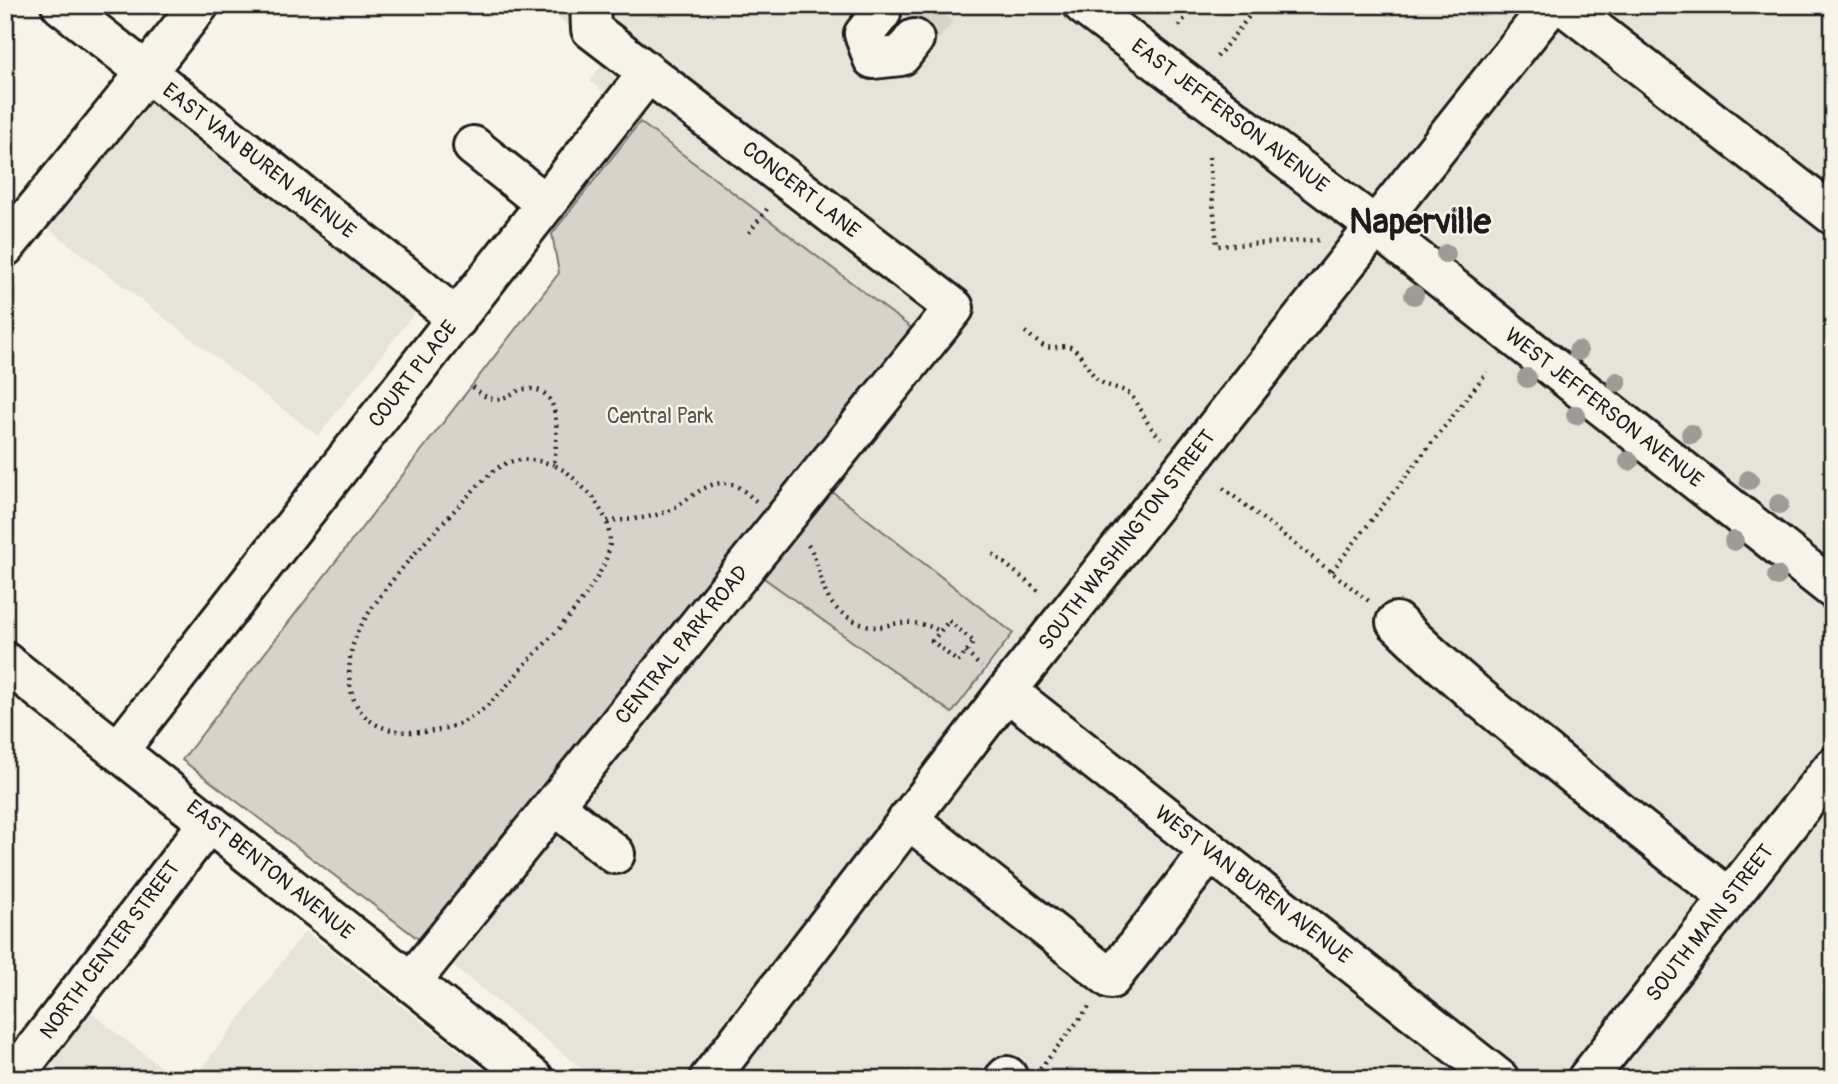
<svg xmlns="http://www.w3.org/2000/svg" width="1838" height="1084" font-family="Pangolin,sans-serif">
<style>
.built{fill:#e6e3d9}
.green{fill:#d7d3cb;stroke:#7a7874;stroke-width:2}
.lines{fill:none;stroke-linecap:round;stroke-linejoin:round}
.minor-tunnel{stroke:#d6d3c9;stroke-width:38;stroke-dasharray:38 19;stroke-linecap:butt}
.minor-casing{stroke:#1c1c1c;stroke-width:44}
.major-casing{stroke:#1c1c1c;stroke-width:44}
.path{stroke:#1c1c1c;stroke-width:4.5;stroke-dasharray:2 5;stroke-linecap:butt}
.minor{stroke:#f7f3e8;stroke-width:38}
.major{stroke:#f7f3e8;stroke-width:38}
.tree{fill:#9d9b95}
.labels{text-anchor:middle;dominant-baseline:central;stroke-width:5;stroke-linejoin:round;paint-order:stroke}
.street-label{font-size:21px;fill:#1c1c1c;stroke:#f7f3e8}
.park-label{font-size:21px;fill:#545351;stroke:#f7f3e8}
.town-label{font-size:35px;font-weight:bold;fill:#1c1c1c;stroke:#f7f3e8}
</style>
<rect width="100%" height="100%" fill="#f7f3e8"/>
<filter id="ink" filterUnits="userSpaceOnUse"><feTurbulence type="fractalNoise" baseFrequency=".0143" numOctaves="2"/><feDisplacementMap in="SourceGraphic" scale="14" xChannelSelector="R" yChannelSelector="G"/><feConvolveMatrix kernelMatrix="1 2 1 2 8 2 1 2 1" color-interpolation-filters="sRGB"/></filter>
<g filter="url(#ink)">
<!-- built -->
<path class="built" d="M566,5h1267v1074h-1238l-162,-129 397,-460 97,-150 -287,-218 -50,-41 17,-24 -50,-40z
M147,71l285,220 -114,145 -286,-220z
M305,931l191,148h-302z
M77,1001l38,31 62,47h-163z"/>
<!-- green -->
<path class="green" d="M640,122l287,218 -97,150 183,143 -61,80 -209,-150 -310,387 -251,-190 377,-487 -7,-39z"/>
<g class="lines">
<!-- minor-tunnel -->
<path class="minor-tunnel" d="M914,39l28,-34"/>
<!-- minor casing -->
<g class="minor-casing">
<path id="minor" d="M61,5l352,277 44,37
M1083,5l293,222 457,362
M1563,5l270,210
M881,13l-17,21 9,25 28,-3 13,-17
M473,146l73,58
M5,247l121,-149 73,-93
M1396,622c51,50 106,95 162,140 56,46 113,92 172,136
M5,662l529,417
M1007,691l492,388
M118,751l530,-678
M554,805l61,49
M908,819l203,160 99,-128
M411,982l543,-674 -363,-279 -1,-24
M12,1079l197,-257
M1004,1079l3,-3
M1587,1079l246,-312"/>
</g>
<!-- major casing -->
<g class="major-casing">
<path id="major" d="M709,1079l298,-388 544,-686"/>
</g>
<!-- path -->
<path class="path" d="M1750,6l1,-1
M1179,26l16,-21
M1217,57l41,-52
M1209,157l8,89 102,-6
M749,233l18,-24
M1025,332c6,4 14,13 22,15 9,2 19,-4 27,2 11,9 15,25 27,33 11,7 25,5 33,17 11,15 11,25 27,39
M473,387c7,6 13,12 23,12 12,0 20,-10 31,-10 38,-2 29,52 27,76l13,7 26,25 14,24c20,-1 39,-2 59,-9 21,-8 42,-37 68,-27 7,3 16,11 22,16
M554,465c-15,-5 -32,-8 -47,-2 -14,5 -29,23 -40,34 -31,33 -64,67 -90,104 -11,15 -23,34 -26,52 -8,45 10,78 58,79 20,1 38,-2 56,-11 26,-13 46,-41 65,-62 25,-25 78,-81 80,-117 0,-6 -2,-14 -3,-21
M1223,488l147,114
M808,545c14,20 10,46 29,64 9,9 27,17 39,18 5,0 12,-2 17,-3 17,-3 31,-1 47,7
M993,554l47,38
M1332,571l155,-199
M949,621l25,21 -16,20 -26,-21z
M966,652l15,15
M1040,1069l49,-62"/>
<!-- minor -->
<use href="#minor" class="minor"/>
<!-- major -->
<use href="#major" class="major"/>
</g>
<!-- trees -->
<g class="tree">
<circle cx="1446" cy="254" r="10"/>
<circle cx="1414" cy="295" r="10"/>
<circle cx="1578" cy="351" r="10"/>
<circle cx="1527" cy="378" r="10"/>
<circle cx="1617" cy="382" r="10"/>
<circle cx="1576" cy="415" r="10"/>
<circle cx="1691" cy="434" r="10"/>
<circle cx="1629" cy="461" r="10"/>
<circle cx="1749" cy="480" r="10"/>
<circle cx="1779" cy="504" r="10"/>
<circle cx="1734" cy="541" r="10"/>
<circle cx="1777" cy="576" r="10"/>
</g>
</g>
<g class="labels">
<!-- street labels -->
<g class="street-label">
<text transform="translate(1230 116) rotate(37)">EAST JEFFERSON AVENUE</text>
<text transform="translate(259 161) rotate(38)">EAST VAN BUREN AVENUE</text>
<text transform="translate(801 190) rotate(38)">CONCERT LANE</text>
<text transform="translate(413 374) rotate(-52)">COURT PLACE</text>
<text transform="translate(1604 408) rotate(38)">WEST JEFFERSON AVENUE</text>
<text transform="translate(1127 540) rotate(-52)">SOUTH WASHINGTON STREET</text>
<text transform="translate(682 645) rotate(-51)">CENTRAL PARK ROAD</text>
<text transform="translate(270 870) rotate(39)">EAST BENTON AVENUE</text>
<text transform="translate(1253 885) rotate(38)">WEST VAN BUREN AVENUE</text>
<text transform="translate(1710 923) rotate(-52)">SOUTH MAIN STREET</text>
<text transform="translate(110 950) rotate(-53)">NORTH CENTER STREET</text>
</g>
<!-- park labels -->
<g class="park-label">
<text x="660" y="416">Central Park</text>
</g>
<!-- town labels -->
<g class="town-label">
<text x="1420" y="222">Naperville</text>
</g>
</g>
<!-- margin -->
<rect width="1838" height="1084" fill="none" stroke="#f7f3e8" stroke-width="28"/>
<rect x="14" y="14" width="1810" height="1056" fill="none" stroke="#1c1c1c" stroke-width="2.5" filter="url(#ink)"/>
</svg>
